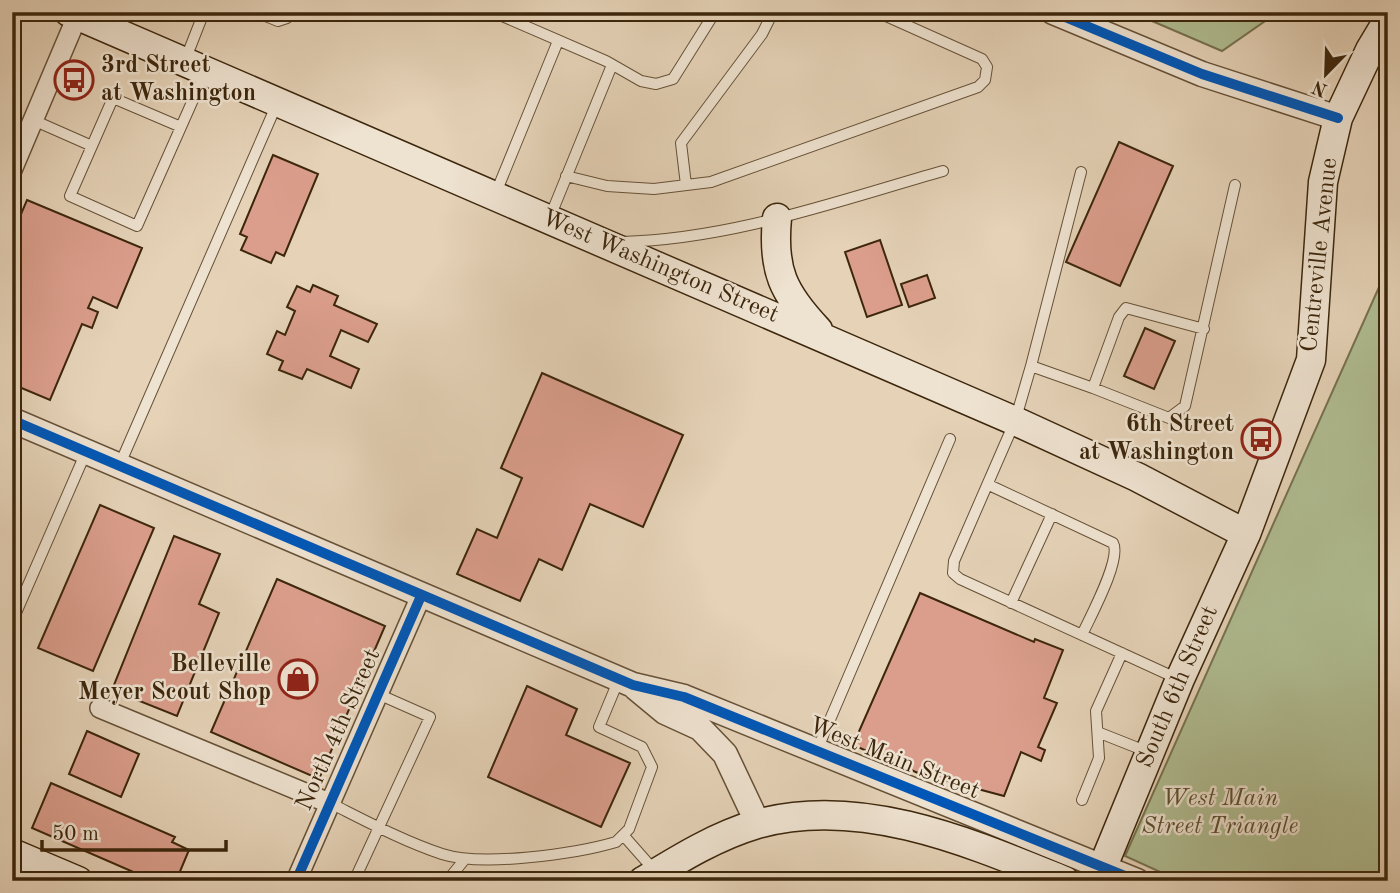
<svg xmlns="http://www.w3.org/2000/svg" width="1400" height="893" font-family="'Old Standard TT',serif">
<style>
.green{fill:#b0bd92;stroke:#76724f;stroke-width:2}
.building{fill:#db9e8c;stroke:#3c260c;stroke-width:2}
.lines{fill:none;stroke-linecap:round;stroke-linejoin:round}
.service-casing{stroke:#665137;stroke-width:12}
.minor-casing{stroke:#665137;stroke-width:22}
.tertiary-casing{stroke:#665137;stroke-width:27}
.secondary-casing{stroke:#3c260c;stroke-width:31}
.service{stroke:#eee2d0;stroke-width:10}
.minor{stroke:#eee2d0;stroke-width:19}
.tertiary{stroke:#eee2d0;stroke-width:24}
.secondary{stroke:#eee2d0;stroke-width:28}
.cycleway-casing{stroke:#eee2d0;stroke-width:15}
.cycleway{stroke:#0057b8;stroke-width:10}
.labels{text-anchor:middle;dominant-baseline:central;stroke-width:5;stroke-linejoin:round;paint-order:stroke}
.poi-label{font-size:24px;font-weight:bold;fill:#3c260c;stroke:#eee2d0;text-anchor:end}
.street-label{font-size:24px;fill:#3c260c;stroke:#eee2d0}
.park-label{font-size:24px;font-style:italic;fill:#594c2e;stroke:#eee2d0}
</style>
<rect width="100%" height="100%" fill="#e5d2b7"/>
<filter id="stains"><feTurbulence type="fractalNoise" baseFrequency=".00286" numOctaves="4"/><feColorMatrix values="0 0 0 0 .2 0 0 0 0 .09 0 0 0 0 .02 0 0 0 .5 -.17"/></filter>
<radialGradient id="worn" r=".72"><stop offset=".6" stop-color="#630" stop-opacity="0"/><stop offset="1" stop-color="#630" stop-opacity=".3"/></radialGradient>
<!-- green -->
<path class="green" d="M1131,12h136l1,7 -46,32z
M1388,267v614h-208l-55,-25z"/>
<!-- building -->
<path class="building" d="M1119,142l54,24 -53,120 -54,-24z
M273,155l45,19 -34,82 -8,-4 -5,11 -30,-13 6,-13 -7,-3z
M27,200l115,48 -25,60 -24,-11 -5,11 10,4 -6,16 -10,-4 -32,76 -38,-16v-149z
M880,240l22,65 -35,12 -22,-65z
M927,275l8,23 -26,9 -8,-23z
M313,285l25,11 -4,9 43,19 -9,18 -27,-12 -11,26 29,13 -8,19 -44,-19 -5,10 -23,-9 4,-9 -16,-7 10,-23 8,4 10,-24 -8,-4 10,-21 13,6z
M1145,328l30,13 -21,48 -30,-13z
M542,373l141,62 -40,92 -53,-23 -28,66 -23,-11 -19,42 -63,-27 20,-45 20,9 25,-60 -21,-10z
M100,505l54,23 -61,143 -55,-23z
M174,536l46,18 -21,50 20,9 -42,103 -65,-26z
M277,579l108,47 -66,153 -108,-47z
M920,593l114,49 1,-3 28,11 -19,48 13,5 -19,44 7,3 -4,11 -20,-9 -17,44 -86,-23 -65,-28z
M527,686l50,23 -11,26 64,28 -29,64 -113,-50z
M87,731l52,23 -18,43 -52,-23z
M51,783l124,54 -3,5 17,8 -13,31h-22l-122,-53z"/>
<g class="lines">
<!-- service casing -->
<g class="service-casing">
<path id="service" d="M256,12l22,9 9,-3 3,-6
M493,12l113,49 35,20 15,3 17,-5 42,-67
M186,58l18,-46
M33,120l59,26
M181,127l-68,-29 -43,98 67,30 67,-151
M1081,172l-50,194 62,22 26,-71 7,-9 78,21
M566,176l41,10 47,3 57,-7 267,-95 7,-7 2,-13 -5,-8 -105,-47
M686,185l-5,-42 81,-109 11,-22
M495,195l63,-154
M550,217l62,-152
M622,242c111,-3 215,-41 321,-71
M1031,366l-16,55 -61,140 -1,12 7,6 216,99
M1093,388l76,30 16,-12 50,-221
M120,464l156,-358
M989,485l124,58c9,16 -23,74 -31,92
M1011,603l41,-89
M12,622l74,-170
M1100,733l48,19
M817,750l133,-311
M1082,800l17,-42 -3,-47 26,-58
M330,803c36,18 73,38 112,51 40,13 133,0 174,-12l13,-13 23,-62 -10,-20 -43,-20 20,-48
M624,836l30,34
M354,881l76,-164 -52,-23
M447,881l18,-22"/>
</g>
<!-- minor casing -->
<g class="minor-casing">
<path id="minor" d="M12,170l67,-158
M100,708l229,95
M296,881l125,-285"/>
</g>
<!-- tertiary casing -->
<g class="tertiary-casing">
<path id="tertiary" d="M1053,12l149,62 136,44
M12,420l621,265 51,12 453,184
M636,688l29,24 35,16 25,26 33,70"/>
</g>
<!-- secondary casing -->
<g class="secondary-casing">
<path id="secondary" d="M69,12l946,409 122,56 109,57
M777,218c-5,52 6,75 41,112
M12,853l66,28
M643,881c36,-22 73,-45 114,-57 104,-29 214,19 308,57
M1097,881l83,-202 66,-145 65,-174 12,-178 15,-64 32,-68 18,-30"/>
</g>
<!-- service -->
<use href="#service" class="service"/>
<!-- minor -->
<use href="#minor" class="minor"/>
<!-- tertiary -->
<use href="#tertiary" class="tertiary"/>
<!-- secondary -->
<use href="#secondary" class="secondary"/>
<!-- cycleway casing -->
<g class="cycleway-casing">
<path id="cycleway" d="M1053,12l149,62 136,44
M12,420l621,265 51,12 453,184
M296,881l125,-285"/>
</g>
<!-- cycleway -->
<use href="#cycleway" class="cycleway"/>
</g>
<!-- icons -->
<defs>
<g id="bus-ring" transform="scale(2.0125)"><circle r="9.5" fill="#eee2d0" stroke="#8f2418" stroke-width="1.5"/><path d="M-5-6H5V4H4V6H2V4H-2V6H-4V4H-5ZM-3.5-4V0h7V-4ZM-3.5 1.2v1.5H-2V1.2ZM2 1.2v1.5H3.5V1.2Z" fill="#8f2418"/></g>
<g id="shop-ring" transform="scale(2.0125)"><circle r="9.5" fill="#eee2d0" stroke="#8f2418" stroke-width="1.5"/><path d="M-5-2.5h2.3a2.7 3.5 0 0 1 5.4 0H5L5.5 6h-11ZM-1.5-2.5h3a1.5 2.3 0 0 0-3 0Z" fill="#8f2418"/></g>
</defs>
<g fill-rule="evenodd">
<use href="#bus-ring" x="74" y="80"/>
<use href="#bus-ring" x="1261" y="439"/>
<use href="#shop-ring" x="298" y="679"/>
</g>
<g class="labels">
<!-- poi labels -->
<g class="poi-label">
<text x="101" y="66" text-anchor="start">3rd Street<tspan x="101" dy="28">at Washington</tspan></text>
<text x="1234" y="425">6th Street<tspan x="1234" dy="28">at Washington</tspan></text>
<text x="271" y="665">Belleville<tspan x="271" dy="28">Meyer Scout Shop</tspan></text>
</g>
<!-- street labels -->
<g class="street-label">
<text transform="translate(1320 255) rotate(-84)">Centreville Avenue</text>
<text transform="translate(660 267) rotate(23)">West Washington Street</text>
<text transform="translate(1178 687) rotate(-67)">South 6th Street</text>
<text transform="translate(339 730) rotate(-66)">North 4th Street</text>
<text transform="translate(894 759) rotate(22)">West Main Street</text>
</g>
<!-- park labels -->
<g class="park-label">
<text x="1220" y="799">West Main<tspan x="1220" dy="28">Street Triangle</tspan></text>
</g>
</g>
<!-- margin -->
<rect width="1400" height="893" fill="none" stroke="#e5d2b7" stroke-width="42"/>
<rect x="14" y="14" width="1372" height="865" fill="none" stroke="#3c260c" stroke-width="3.5"/>
<rect x="21" y="21" width="1358" height="851" fill="none" stroke="#3c260c" stroke-width="2"/>
<!-- north arrow -->
<g transform="translate(1326 74) rotate(203)" stroke="#eee2d0" stroke-width="5" paint-order="stroke">
<path d="M0-5L12 26L0 18L-12 26Z" fill="#3c260c"/>
<text y="-10" font-size="19" font-weight="bold" text-anchor="middle" fill="#3c260c">N</text>
</g>
<!-- scale -->
<path d="M42 840v10h184v-10" fill="none" stroke="#3c260c" stroke-width="3.5"/>
<text x="52" y="840" font-size="21" fill="#3c260c" stroke="#eee2d0" stroke-width="5" paint-order="stroke">50 m</text>
<rect width="100%" height="100%" filter="url(#stains)"/>
<rect width="100%" height="100%" fill="url(#worn)"/>
</svg>
